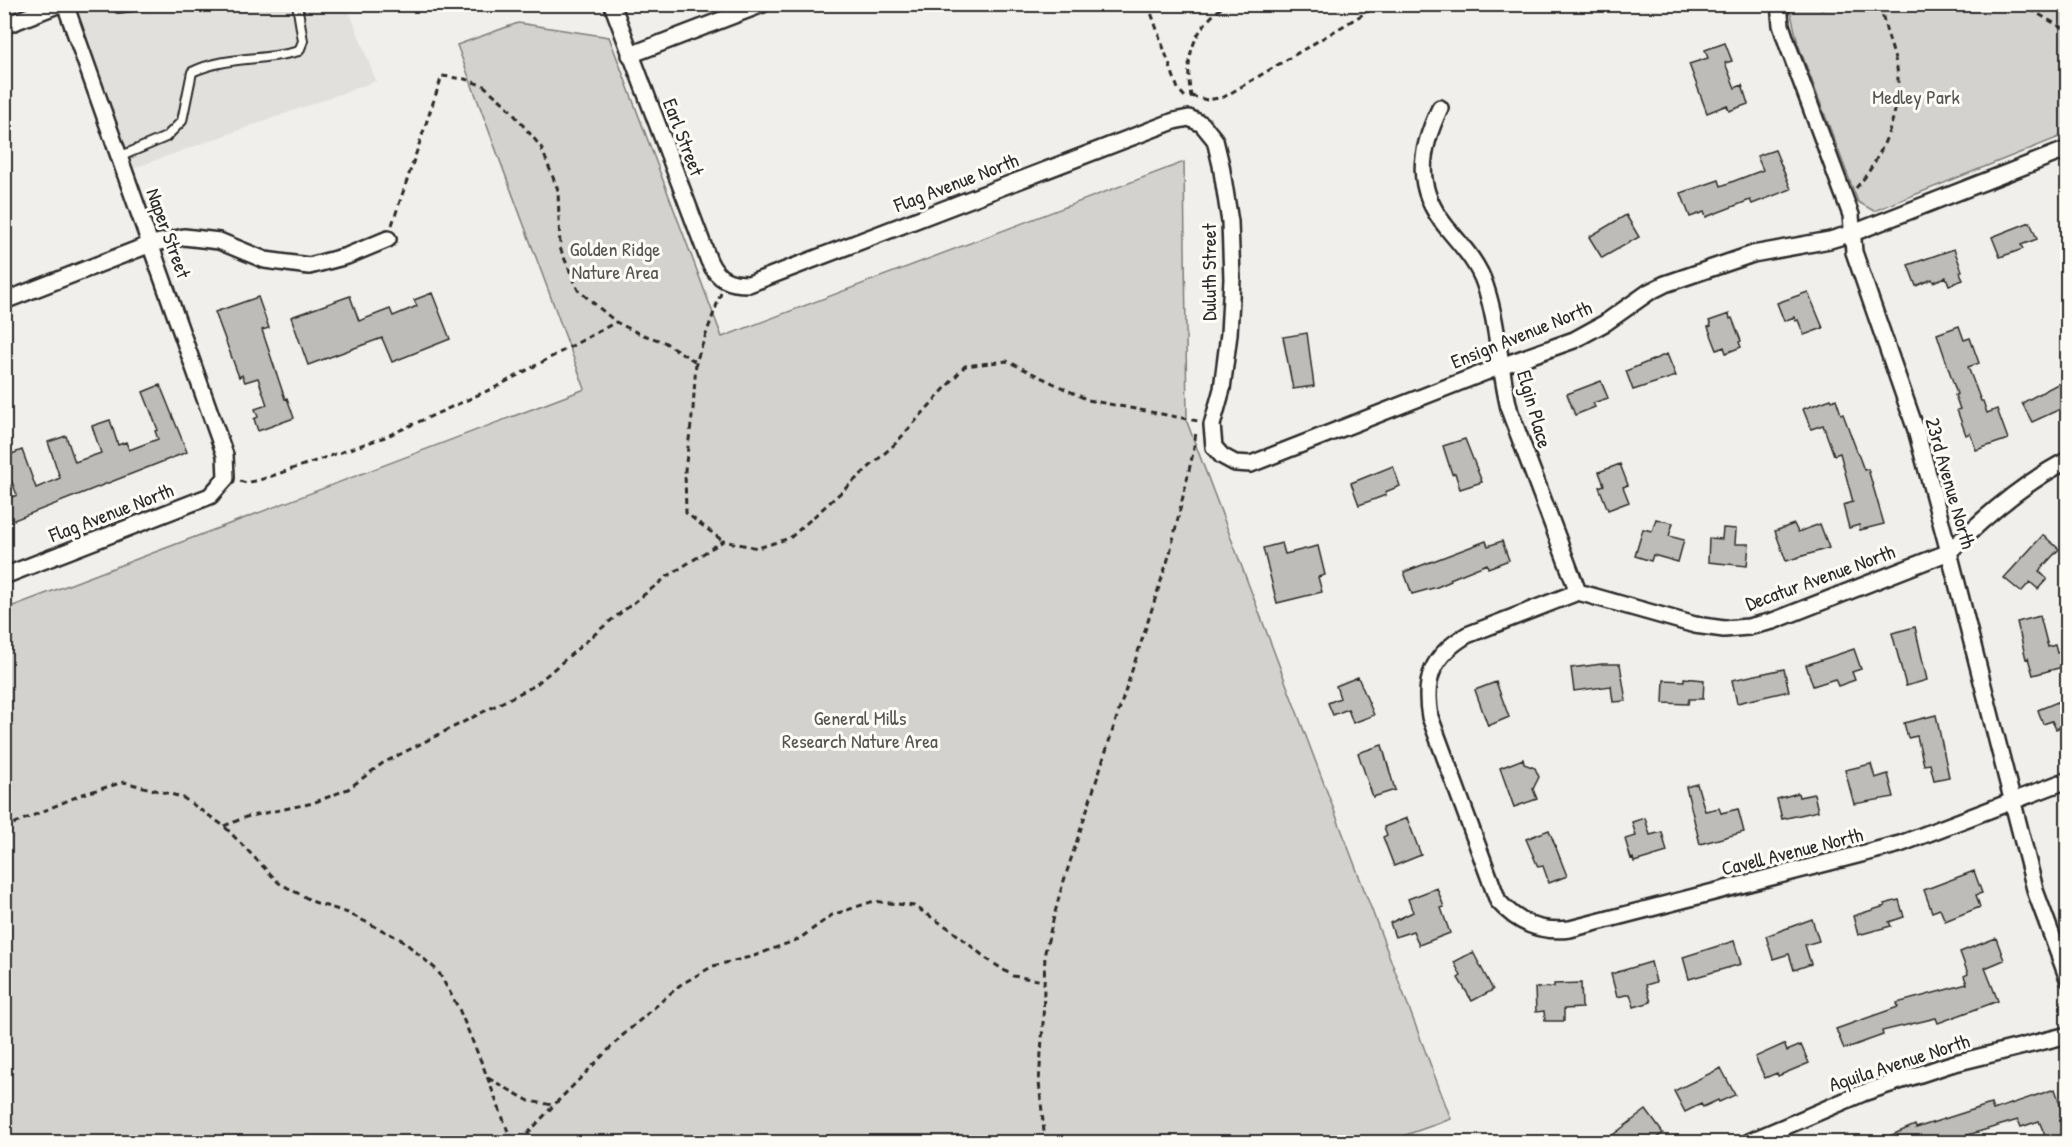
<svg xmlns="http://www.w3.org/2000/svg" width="2072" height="1147" font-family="'Patrick Hand',sans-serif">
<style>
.built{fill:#e1e0dc}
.green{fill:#d3d2cf;stroke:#7f7e7d;stroke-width:1.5}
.building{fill:#bdbcb8;stroke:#2b2b2b;stroke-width:1.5}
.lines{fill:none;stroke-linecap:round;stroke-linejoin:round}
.service-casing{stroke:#2b2b2b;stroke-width:12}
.minor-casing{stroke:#2b2b2b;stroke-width:20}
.path{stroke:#2b2b2b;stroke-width:3;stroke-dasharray:6 4.5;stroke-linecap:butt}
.service{stroke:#fdfcf7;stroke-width:8}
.minor{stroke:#fdfcf7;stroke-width:15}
.labels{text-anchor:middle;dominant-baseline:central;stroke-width:6;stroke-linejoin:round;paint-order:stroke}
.park-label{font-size:20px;fill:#555554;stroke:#fdfcf7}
.street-label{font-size:20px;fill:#2b2b2b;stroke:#fdfcf7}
</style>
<rect width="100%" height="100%" fill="#f0efeb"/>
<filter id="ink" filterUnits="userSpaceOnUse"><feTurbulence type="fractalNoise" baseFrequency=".0167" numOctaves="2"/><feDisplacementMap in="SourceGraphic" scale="12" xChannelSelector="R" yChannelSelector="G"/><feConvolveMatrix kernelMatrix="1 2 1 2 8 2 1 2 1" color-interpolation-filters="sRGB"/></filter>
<g filter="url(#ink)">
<!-- built -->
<path class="built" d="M76,5h271l29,76 -242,87z"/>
<!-- green -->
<path class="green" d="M1789,5h278v129l-193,77 -16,-9 -60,-158z
M518,23l91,14 113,300 462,-175 3,260 264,697 -65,23h-1381v-533l580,-220 -128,-344z"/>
<!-- building -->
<path class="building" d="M1725,43l7,18 -7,2 10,25 7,-3 6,19 -19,7 -2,-6 -20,8 -18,-49 19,-6 -3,-8z
M1775,150l16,39 -39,15 -2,-4 -44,17 -2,-5 -14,5 -9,-24 38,-13 2,6 42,-16 -6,-14z
M1626,215l13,22 -37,21 -13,-21z
M2030,222l7,17 -16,6 2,4 -23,8 -8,-20z
M1954,249l8,22 -2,1 3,8 -14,5 -3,-8 -13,5 -1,-3 -16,7 -8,-21z
M1808,292l15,36 -19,7 -6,-15 -3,1 -1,-4 -10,4 -7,-18z
M432,293l18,46 -58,23 -10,-24 -74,27 -17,-48 59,-21 9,25 31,-12 3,7 24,-10 -3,-6z
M258,297l11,31 -7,2 23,69 2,-1 7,20 -36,13 -4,-12 4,-2 -3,-8 12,-4 -9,-27 -13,4 -3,-7 -3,2 -24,-65z
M1729,314l1,5 2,-1 9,23 -2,1 2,5 -15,6 -2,-6 -7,3 -9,-23 3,-1 -2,-5z
M1959,326l5,14 6,-2 9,25 -11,4 13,34h2l4,12 10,-4 11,30 -32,11 -6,-17 -4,2 -9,-25 3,-1 -5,-14 2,-1 -20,-60z
M1307,333l7,53 -21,3 -10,-52z
M1667,354l9,22 -43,14 -7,-19z
M2067,379v27l-35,16 -10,-19z
M1601,381l7,17 -15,5 2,4 -20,8 -8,-21z
M160,385l27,67 -183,72v-24l13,-5 -13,-33v-5l18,-7 14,38 24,-10 -12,-36 18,-6 9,26 26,-9 -9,-27 18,-6 8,25 8,-3 3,8 29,-11 -3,-8 3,-1 -15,-38z
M1831,399l1,2 4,-2 5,15h2l21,56 4,-1 16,55 -24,6 -1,-5 -10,3 -6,-23 10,-3 -13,-49 -6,2 -11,-30 -12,4 -8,-20z
M1465,439l17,43 -22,7 -5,-16 -3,1 -9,-28z
M1620,464l8,21 -5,2 6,15 -21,8 -9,-23 5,-2 -5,-13z
M1393,466l7,20 -15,6 1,3 -27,10 -8,-22z
M1656,519l17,4 -4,13 15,4 -6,22 -25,-7 -2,6 -16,-5 8,-27 9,2z
M1794,524l4,8 22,-8 9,24 -43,13 -11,-30z
M1723,528l13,1 -1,15h14l-2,22 -39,-4 1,-24 13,1z
M2043,535l16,14 -20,22 8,8 -9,10 -8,-7 -9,10 -17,-14z
M1486,541l2,5 14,-5 7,19 -21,8 -1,-4 -37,15 1,2 -14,6 -25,7 -8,-22z
M1282,543l3,11 33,-8 7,29 -7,2 4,15 -45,11 -14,-55z
M2040,616l8,31 7,-2 2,8 6,-1 3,14 -33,9 -5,-17 -2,1 -9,-37z
M1915,627l12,53 -21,6 -14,-53z
M1854,649l7,20 -9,3 3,8 -17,6 -3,-7 -22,7 -7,-21z
M1602,664h18l6,37 -13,1 -2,-16 -37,5 -3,-23z
M1784,669l5,22 -52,12 -5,-23z
M1358,677l16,38 -21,8 -5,-14 -15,6 -5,-12 12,-5 -4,-12z
M1684,678l20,2 -1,19h-14l-1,5 -25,-1 1,-23 20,1z
M1496,682l13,35 -21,9 -13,-36z
M2067,698v26l-11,5 -4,-8 -9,3 -5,-14z
M1936,715l13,62 -15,3 -4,-16 -6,1 -7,-29 -9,2 -4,-15z
M1382,745l13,45 -22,7 -15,-44z
M1523,759l1,5 11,4 4,9 -6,12 4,10 -23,8 -14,-39z
M1871,764l4,14 13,-4 6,23 -40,7 -9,-34z
M1697,784l8,27 14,-3 2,5 17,-4 6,23 -44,12 -14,-57z
M1798,793l1,4 15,-3 4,17 -36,8 -5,-20z
M1407,818l14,37 -27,11 -11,-29 4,-2 -3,-8z
M1645,818l5,17 12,-3 5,20 -33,10 -1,-4 -2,1 -6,-20 11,-3 -4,-14z
M1549,830l18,46 -18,7 -6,-17 -5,1 -12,-28z
M1974,871l8,22 -6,2 4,12 -35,14 -5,-12 -8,3 -8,-22z
M1437,888l7,19 -3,1 9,25 -31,12 -6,-14 -18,6 -5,-14 23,-11 -5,-13z
M1899,900l5,17 -15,5 2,4 -33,9 -5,-19 32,-10 -1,-2z
M1812,919l7,22 -14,4 6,19 -17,6 -5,-16 -16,5 -7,-23z
M1996,938l8,22 -19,8 13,33 -60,22 -2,-5 -54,13 1,4 -39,14 -8,-20 62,-22 -1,-4 70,-19 -3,-8 4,-2 -8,-22z
M1734,941l7,23 -52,15 -6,-22z
M1473,952l20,38 -21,11 -14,-23 3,-2 -7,-14z
M1651,962l5,20 -10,3 5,17 -17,5 -4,-13 -13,3 -6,-23z
M1581,983l1,25 -18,1v12h-19l-1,-10 -8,1 -1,-24 19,-1v-3z
M1784,1044l3,7 14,-6 8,18 -31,13 -1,-3 -12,5 -10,-21z
M1721,1068l14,27 -16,7 -1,-2 -15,7 -2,-3 -16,8 -11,-21z
M2055,1089l8,24h-2l6,23 -19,7 -9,-22 -18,6 -3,-7 -77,23h-68l42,-18 1,3 75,-24 2,6z
M1646,1110l17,23 -13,10h-48z"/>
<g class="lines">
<!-- service casing -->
<g class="service-casing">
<path id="service" d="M115,4l3,4 33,-4
M119,157l47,-20 16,-16 10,-49c33,-16 73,-11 107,-21l4,-10 -6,-37"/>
</g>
<!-- minor casing -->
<g class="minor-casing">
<path id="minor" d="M612,4l97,257c9,19 20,23 40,23l425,-163 15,-3 13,6 13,16 6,25 9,57 2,57 -3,55 -7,55 -10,36 2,22 8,9 13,7 16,1 250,-98 73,-26 31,-17 44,-31 16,-8 88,-30 77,-14 23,-7 215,-84
M1779,4l2,21 7,21 63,169 3,37 62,178 33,122 87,341 32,86
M4,26l56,-22
M630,55l133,-51
M1440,108c-21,44 -26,80 7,120 15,18 31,35 38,57 14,41 14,85 25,127l68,180
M4,301l147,-57 33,-7 35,4 46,19 44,6 38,-10 41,-17
M2068,460c-45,23 -84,57 -119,92l-176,69 -25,6 -24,2 -29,-4 -117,-33 -111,43c-34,20 -44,43 -37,82l68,184c20,22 42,32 72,28l330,-85 168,-64
M4,576l206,-80 16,-18 -1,-23 -160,-451
M1749,1142l114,-49 88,-29 117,-29"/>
</g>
<!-- path -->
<path class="path" d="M1148,4l30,85 7,8 6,-1c-7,-39 2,-69 36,-92
M1821,4l2,6
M2021,4l47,27
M1191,96l16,4 17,-3 156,-93
M1856,188c27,-30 49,-84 40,-125 -5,-20 -13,-38 -15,-59
M392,225l50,-149 23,3 19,7 22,19 35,42 17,43 2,58 18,42 38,32
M721,293l-25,69 -3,47 -8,61 1,43 37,28
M240,481l6,2 17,-4 122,-42 113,-51 118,-64 22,11 26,9 32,20
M224,826l22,-9 67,-14 35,-14 35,-26 151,-77 75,-64 59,-46 55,-35 35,7 32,-10 105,-94 70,-78 42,-5 81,39 110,21
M4,828l79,-34 41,-12 58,15 42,29 55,57 35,19 34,11 54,27 36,31 21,38 24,57 29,76
M488,1078l41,23 24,4
M520,1142l34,-37 68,-69 58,-51 33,-19 41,-10 45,-17 33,-24 42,-14 40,5 36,23 37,30 26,17 31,5
M1045,1142l-6,-60 4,-58 2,-72 15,-59 110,-340 23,-100 3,-21"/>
<!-- service -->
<use href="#service" class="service"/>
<!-- minor -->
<use href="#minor" class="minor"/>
</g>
</g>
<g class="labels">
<!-- park labels -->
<g class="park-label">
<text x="1916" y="96">Medley Park</text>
<text x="615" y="248">Golden Ridge<tspan x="615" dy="23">Nature Area</tspan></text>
<text x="860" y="717">General Mills<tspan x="860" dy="23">Research Nature Area</tspan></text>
</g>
<!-- street labels -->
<g class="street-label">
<text transform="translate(684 137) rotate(69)">Earl Street</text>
<text transform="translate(956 182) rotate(-21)">Flag Avenue North</text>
<text transform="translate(169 233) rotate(70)">Naper Street</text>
<text transform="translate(1208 272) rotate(-90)">Duluth Street</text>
<text transform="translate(1521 334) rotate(-22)">Ensign Avenue North</text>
<text transform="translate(1535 409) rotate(74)">Elgin Place</text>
<text transform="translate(1951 483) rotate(74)">23rd Avenue North</text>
<text transform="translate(111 512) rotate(-21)">Flag Avenue North</text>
<text transform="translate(1820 577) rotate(-20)">Decatur Avenue North</text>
<text transform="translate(1792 851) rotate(-14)">Cavell Avenue North</text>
<text transform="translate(1899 1062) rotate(-18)">Aquila Avenue North</text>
</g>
</g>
<!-- margin -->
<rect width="2072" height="1147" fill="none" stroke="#fdfcf7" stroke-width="24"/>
<rect x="12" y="12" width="2048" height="1123" fill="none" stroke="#2b2b2b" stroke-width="2" filter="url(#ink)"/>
</svg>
